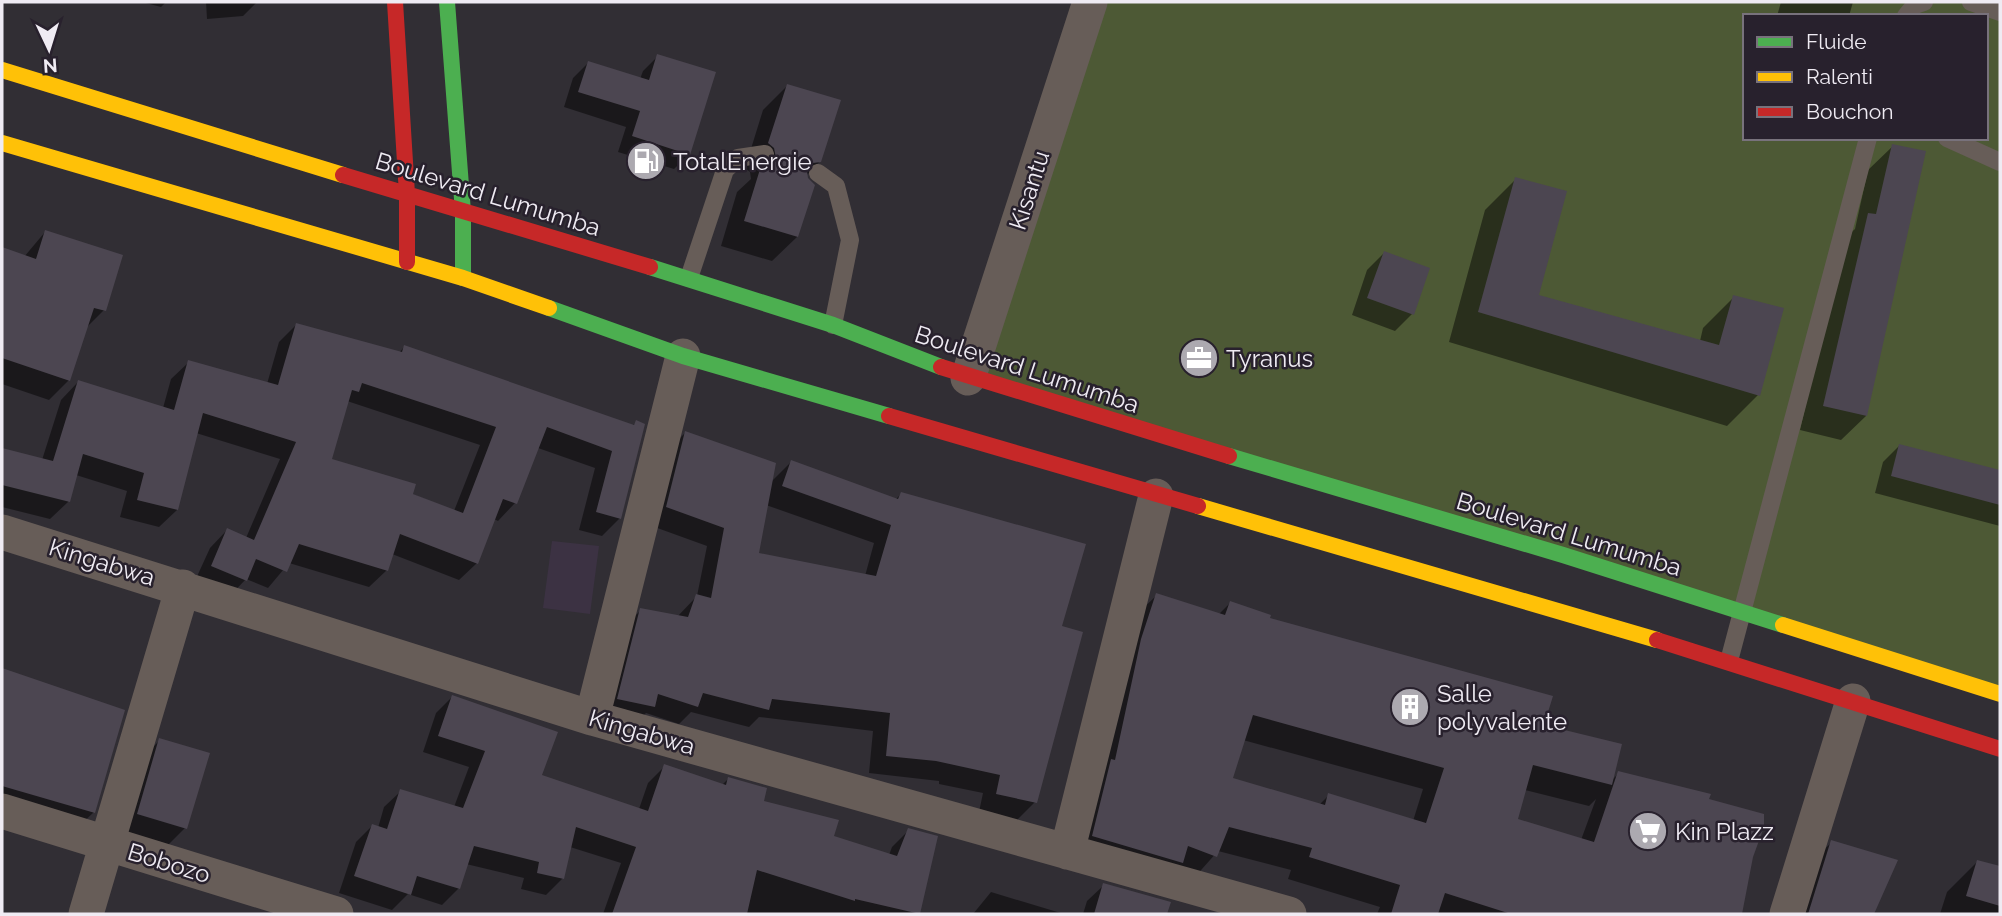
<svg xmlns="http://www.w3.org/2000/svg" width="2002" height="916" font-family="Raleway,sans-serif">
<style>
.built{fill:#3c3243}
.forest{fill:#4d5935;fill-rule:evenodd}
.shadow{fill:#0007;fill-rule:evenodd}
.building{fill:#4c4651;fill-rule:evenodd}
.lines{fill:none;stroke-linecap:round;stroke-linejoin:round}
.lane{stroke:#675d58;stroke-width:18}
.street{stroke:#675d58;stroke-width:35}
.fast{stroke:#4caf50;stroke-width:16}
.slow{stroke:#ffc107;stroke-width:16}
.jam{stroke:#c62828;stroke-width:16}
.labels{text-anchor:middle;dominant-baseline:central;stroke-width:5;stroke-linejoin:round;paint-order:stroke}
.poi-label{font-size:24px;fill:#efebf3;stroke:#28212d;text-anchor:start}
.street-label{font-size:24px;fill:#efebf3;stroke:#28212d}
</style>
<rect width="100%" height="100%" fill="#312e34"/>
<!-- built -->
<path class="built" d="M552,541l47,5 -9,68 -47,-6z"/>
<!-- forest -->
<path class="forest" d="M1079,2h921v692l-1032,-316zM1745,16h241v122h-241z"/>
<!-- shadow -->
<path class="shadow" d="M142,2h24l-5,5z
M206,2h51l-14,14 -36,3z
M1781,2h72l-4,14h-72z
M658,56l31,98 -15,15 -56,-17 8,-25 -62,-20 9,-29 15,-15 52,16 3,-8z
M787,86l33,75 -14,15 -9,61 -25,24 -51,-15 16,-54 14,-13 -1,-7 -5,-4 18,-58z
M1893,146l-27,270 -25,24 -41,-10 44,-191 11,-10 13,-59z
M1516,179l21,118 163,44 3,-13 31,-31 24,98 -31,31 -278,-84 36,-132z
M45,232l59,78 -18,18 -17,52 -20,20 -47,-16v-135l22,8z
M1384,253l28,61 -17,17 -43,-16 15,-45z
M296,325l103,28 5,-6 228,79 5,-4 -17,96 -18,18 -23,-6 16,-62 -57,-20 -23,55 -17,18 -4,-2 -17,44 -18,17 -67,-26 -5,16 -18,17 -80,-24 -21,25 -22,-9 -18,19 -34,-15 16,-35 17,-18 19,8 34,-79 -84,-26 -19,77 -18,17 -39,-10 7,-26 -51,-16 -8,27 -18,17 -48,-12v-53l3,-3 37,9 19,-60 17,-18 85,26 8,-29 18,-17 78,22 12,-42zM347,401l133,44 -26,66 -125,-51z
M685,433l86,49 20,-20 104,38 6,-6 159,134 -25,174 -18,18 -38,-8 4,-19 -44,-9v-3l-70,-8 4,-42 -114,-14 -10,10 -58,-15 -12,12 -33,-11 -11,11 -35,-7 23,-89 18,-18 36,7 20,-21 10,-50 -58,-21 18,-74zM766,505l108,38 -9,33 -108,-22z
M1900,445l100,27v54l-125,-33 8,-31z
M1157,595l61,20 12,-12 312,124 69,54 8,-8 88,27 45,57 -10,50 -7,7h-358l3,-7 -92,-28 3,-9 -73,-19 -24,27 -123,-20 64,-242zM1243,740l180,49 -10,32 -84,-26 -10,10 -88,-26zM1525,790l64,16 7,-7 -15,41 -65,-20z
M2,670l121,41 -29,101 -19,18 -73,-21z
M452,697l88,79 99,33 9,-26 17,-17 57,19 6,-6 34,23 69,35 58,18 3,-8 17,-17 27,7 -18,77h-315l18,-51 -51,-16 -7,31 -17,17 -25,-6 3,-11 -58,-14 -7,24 -17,17 -34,-11 -16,16 -53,-17 17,-51 16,-16 6,2 6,-21 17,-16 53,16 15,-40 -46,-15 13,-39z
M160,740l25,88 -17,17 -47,-14 22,-74z
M1832,842l63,19 -23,53h-78l16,-51z
M1977,862l23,6v46h-60l7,-22z
M1104,885l65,18 -5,11h-81l4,-13z
M991,892l73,22h-91z"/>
<!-- building -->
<path class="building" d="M657,54l59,18 -26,83 -58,-19 8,-25 -62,-19 10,-31 61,19z
M787,84l54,16 -20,62 -8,1 -6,8 1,7 7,7 -17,52 -54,-16 17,-55 10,-3 5,-5 -2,-10 -6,-5z
M1892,144l34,7 -59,265 -44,-10 45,-193 8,1z
M1515,177l52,14 -28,104 180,50 14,-50 51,13 -24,88 -282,-84z
M45,230l78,25 -17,56 -12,-3 -24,73 -68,-23v-111l34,12z
M1384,251l46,17 -16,47 -47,-17z
M296,323l106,29 2,-7 230,80 2,-5 9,4 -24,95 -25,-7 16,-61 -65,-24 -30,77 -14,-5 -25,65 -78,-30 -12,37 -89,-27 -12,28 -31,-13 -9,22 -36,-15 16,-38 27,12 42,-98 -93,-29 -25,97 -41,-10 7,-27 -61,-19 -13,48 -68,-17v-37l51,13 25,-81 96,30 14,-50 90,25zM362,383l134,44 -33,86 -50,-19 3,-10 -84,-25 20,-69 7,2z
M685,431l91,32 -17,90 117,23 15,-51 -109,-39 9,-26 107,39 3,-7 185,52 -24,82 21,6 -46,171 -41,-9 4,-19 -64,-14 -50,-5 4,-43 -118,-14 -3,11 -66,-17 -5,14 -40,-13 -3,13 -38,-8 23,-91 48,9 8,-23 15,4 13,-70 -58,-21z
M1899,444l101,26v35l-109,-29z
M1156,593l69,22 5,-14 41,14 -1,3 283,78 -9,29 78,19 -10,41 -79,-20 -15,54 76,23 24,-71 93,23 -2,5 55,15v13l-11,30 -11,57h-231l-66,-21 -7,21h-47l9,-29 -91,-28 3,-9 -83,-21 -12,30 -29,-11 -5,17 -91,-27 19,-77 4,1 26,-121zM1253,715l191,53 -18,55 -98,-30 -3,12 -92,-27z
M2,668l123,42 -30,103 -93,-27z
M452,695l106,37 -16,43 106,36 16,-47 62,21 2,-8 39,11 -3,13 75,19 -5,16 63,20 11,-28 30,8 -18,78 -65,-15v2l-98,-31 -10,44h-135l24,-67 -60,-20 -12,52 -27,-6 2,-11 -65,-16 -14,43 -43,-13 -6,19 -57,-19 18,-52 15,5 13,-40 63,19 22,-57 -47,-15z
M159,738l51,15 -23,76 -50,-15z
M1831,840l67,20 -24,54h-66z
M1977,860l23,6v40l-34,-10z
M1103,883l68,19 -4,12h-73z"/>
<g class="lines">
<!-- lane -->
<path class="lane" d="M1971,2l29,10
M1906,16l9,-11 9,-3
M1947,138l53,24
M818,173l18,13 14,54 -17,85
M689,278l36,-108 13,-12 27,-4
M1729,661l139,-523"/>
<!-- street -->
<path class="street" d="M968,378l122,-376
M2,532l590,186 697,196
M592,718l91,-362
M2,811l334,103
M1067,852l89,-356
M86,914l97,-327
M1787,914l66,-213"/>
<!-- fast -->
<path class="fast" d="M447,2l16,210v66
M650,267l183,58 108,42
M549,308l134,48 206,60
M1229,456l334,99 220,70"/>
<!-- slow -->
<path class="slow" d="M2,70l341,105
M2,143l461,135 86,30
M1198,506l459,134
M1783,625l217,69"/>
<!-- jam -->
<path class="jam" d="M395,2l12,192v68
M343,175l307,92
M941,367l288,89
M889,416l309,90
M1657,640l343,109"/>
</g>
<!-- icons -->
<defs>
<g id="fuel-disc" transform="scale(2.0125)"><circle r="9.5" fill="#aca9b0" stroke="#28212d"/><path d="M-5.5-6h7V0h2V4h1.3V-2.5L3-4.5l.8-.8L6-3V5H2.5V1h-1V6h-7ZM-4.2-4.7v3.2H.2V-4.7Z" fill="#fff"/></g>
<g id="office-disc" transform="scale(2.0125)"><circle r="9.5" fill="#aca9b0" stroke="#28212d"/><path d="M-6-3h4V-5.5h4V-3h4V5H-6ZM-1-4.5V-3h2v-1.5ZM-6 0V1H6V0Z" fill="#fff"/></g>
<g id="building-disc" transform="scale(2.0125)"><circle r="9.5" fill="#aca9b0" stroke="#28212d"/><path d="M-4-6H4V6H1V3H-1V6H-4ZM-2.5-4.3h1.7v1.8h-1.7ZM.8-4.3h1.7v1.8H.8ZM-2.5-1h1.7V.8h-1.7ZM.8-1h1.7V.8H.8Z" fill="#fff"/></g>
<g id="supermarket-disc" transform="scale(2.0125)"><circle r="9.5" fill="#aca9b0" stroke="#28212d"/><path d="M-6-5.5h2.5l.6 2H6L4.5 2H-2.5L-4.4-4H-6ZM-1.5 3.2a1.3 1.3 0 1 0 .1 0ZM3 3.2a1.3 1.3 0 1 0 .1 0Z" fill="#fff"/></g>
</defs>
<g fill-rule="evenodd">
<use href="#fuel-disc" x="646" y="161"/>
<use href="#office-disc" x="1199" y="358"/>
<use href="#building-disc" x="1410" y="707"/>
<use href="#supermarket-disc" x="1648" y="831"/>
</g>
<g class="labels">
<!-- poi labels -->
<g class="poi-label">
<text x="673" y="161">TotalEnergie</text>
<text x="1226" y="358">Tyranus</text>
<text x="1437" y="693">Salle<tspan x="1437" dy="28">polyvalente</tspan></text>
<text x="1675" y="831">Kin Plazz</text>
</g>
<!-- street labels -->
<g class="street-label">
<text transform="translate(1029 190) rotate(-72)">Kisantu</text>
<text transform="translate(488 194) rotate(17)">Boulevard Lumumba</text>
<text transform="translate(1027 369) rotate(18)">Boulevard Lumumba</text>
<text transform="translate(1569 534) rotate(17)">Boulevard Lumumba</text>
<text transform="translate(102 562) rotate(17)">Kingabwa</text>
<text transform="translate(642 732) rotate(16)">Kingabwa</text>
<text transform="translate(169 863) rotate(17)">Bobozo</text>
</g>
</g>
<!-- border -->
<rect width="2002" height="916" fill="none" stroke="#efebf3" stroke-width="7"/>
<!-- legend -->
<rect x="1743" y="14" width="245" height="126" fill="#28212d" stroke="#78727c" stroke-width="2"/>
<rect x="1757" y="37" width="35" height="10" fill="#4caf50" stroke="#78727c" stroke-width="2"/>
<text x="1806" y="49" font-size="21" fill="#efebf3">Fluide</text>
<rect x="1757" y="72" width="35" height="10" fill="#ffc107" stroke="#78727c" stroke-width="2"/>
<text x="1806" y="84" font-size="21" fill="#efebf3">Ralenti</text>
<rect x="1757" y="107" width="35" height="10" fill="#c62828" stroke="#78727c" stroke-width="2"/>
<text x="1806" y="119" font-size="21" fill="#efebf3">Bouchon</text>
<!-- north arrow -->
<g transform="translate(49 49) rotate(176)" stroke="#28212d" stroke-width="5" paint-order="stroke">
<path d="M0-5L12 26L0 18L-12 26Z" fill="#efebf3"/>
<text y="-10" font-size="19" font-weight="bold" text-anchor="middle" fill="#efebf3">N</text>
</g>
</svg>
